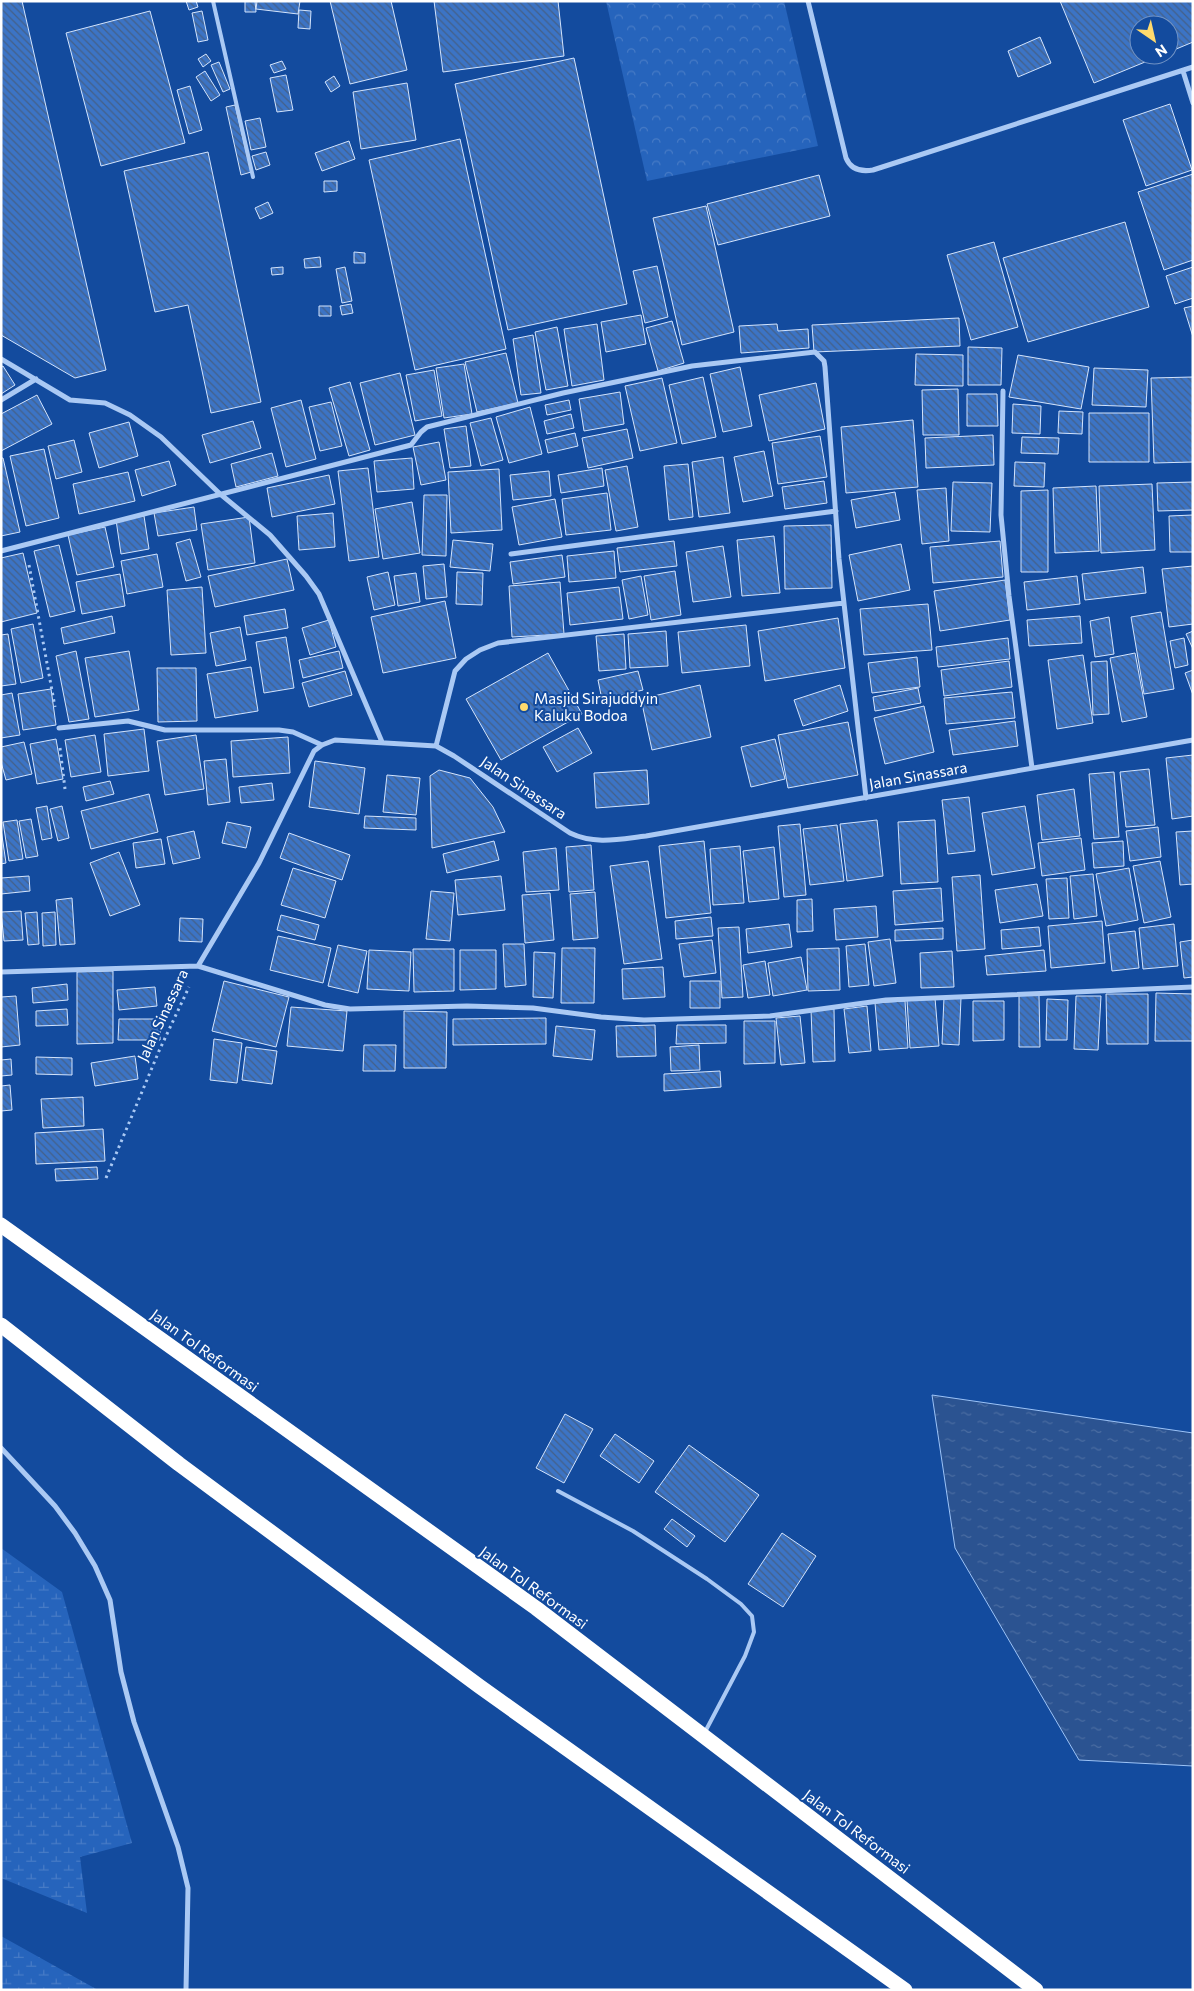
<svg xmlns="http://www.w3.org/2000/svg" width="1194" height="1991" font-family="Commissioner,sans-serif">
<style>
.forest{fill:url(#forest-crowns)}
.wetland{fill:url(#wetland-marsh)}
.water{fill:url(#water-ripples);stroke:#9cc3f7}
.building{fill:url(#building-back-hatch);stroke:#d3e4fd}
.lines{fill:none;stroke-linecap:round;stroke-linejoin:round}
.path{stroke:#aac9f4;stroke-width:3;stroke-dasharray:2.5 4;stroke-linecap:butt}
.service{stroke:#aac9f4;stroke-width:4}
.minor{stroke:#aac9f4;stroke-width:5}
.motorway{stroke:#fff;stroke-width:15}
.poi-dot{fill:#ffda6d;stroke:#134b9e;stroke-width:2}
.labels{text-anchor:middle;dominant-baseline:central;stroke-width:4;stroke-linejoin:round;paint-order:stroke}
.poi-label{font-size:15px;fill:#fff;stroke:#134b9e;text-anchor:start}
.street-label{font-size:15px;fill:#fff;stroke:#134b9e}
</style>
<defs>
<pattern id="forest-crowns" width="20" height="18" patternUnits="userSpaceOnUse" patternTransform="scale(1.25)"><rect width="20" height="18" fill="#2664bc"/><path d="M2 6a3 3 0 1 1 6 0M12 15a3 3 0 1 1 6 0" fill="none" stroke="#477bc6"/></pattern>
<pattern id="wetland-marsh" width="20" height="14" patternUnits="userSpaceOnUse" patternTransform="scale(1.25)"><rect width="20" height="14" fill="#2664bc"/><path d="M1 5h8M5 5V1M11 12h8M15 12V8" fill="none" stroke="#477bc6"/></pattern>
<pattern id="water-ripples" width="26" height="14" patternUnits="userSpaceOnUse" patternTransform="scale(1.25)"><rect width="26" height="14" fill="#2b5391"/><path d="M2 4q2-2 4 0t4 0M15 11q2-2 4 0t4 0" fill="none" stroke="#4b6da2"/></pattern>
<pattern id="building-back-hatch" width="6" height="6" patternUnits="userSpaceOnUse" patternTransform="scale(1.25)"><rect width="6" height="6" fill="#3c74c5"/><path d="M-1 5l2 2M0 0l6 6M5-1l2 2" fill="none" stroke="#446088"/></pattern>
</defs>
<rect width="100%" height="100%" fill="#134b9e"/>
<!-- forest -->
<path class="forest" d="M606,1h178l34,145 -171,35z"/>
<!-- wetland -->
<path class="wetland" d="M1,1548l61,44 70,251 -52,14 7,56 -86,-35z
M1,1936l97,54h-97z"/>
<!-- water -->
<path class="water" d="M932,1395l261,38v333l-114,-6 -124,-212z"/>
<!-- building -->
<path class="building" d="M1,1h21l84,369 -31,8 -74,-43z
M186,1h10l2,6 -9,3z
M245,1h10l1,11h-11z
M257,1h43l-2,13 -42,-5z
M330,1h61l16,69 -57,14z
M434,1h124l6,55 -121,16z
M1060,1h133v41l-24,10v-27h-30v30h23l-68,28z
M299,10l12,1 -1,18 -12,-1z
M150,11l35,132 -84,23 -35,-133z
M202,11l6,29 -10,2 -6,-29z
M1040,37l11,26 -33,14 -10,-26z
M206,54l5,7 -8,6 -5,-8z
M574,58l53,246 -119,26 -53,-246z
M282,61l4,8 -12,4 -4,-8z
M219,62l11,27 -7,3 -12,-27z
M205,71l15,24 -9,6 -15,-24z
M286,75l7,35 -16,2 -7,-34z
M334,76l6,10 -9,6 -6,-10z
M407,83l9,57 -55,9 -8,-57z
M190,86l12,44 -13,4 -12,-44z
M1170,104l22,66 -46,16 -23,-66z
M235,105l16,67 -10,3 -15,-68z
M260,118l6,29 -15,3 -6,-29z
M460,139l46,210 -91,21 -46,-210z
M349,141l6,18 -33,12 -7,-18z
M208,152l53,250 -50,11 -23,-108 -33,7 -31,-141z
M266,152l4,13 -14,5 -4,-14z
M1193,174v86l-29,10 -26,-78z
M819,175l11,41 -112,29 -11,-41z
M324,181h13v10l-13,1z
M268,202l5,11 -13,6 -5,-11z
M706,206l28,126 -52,13 -29,-127z
M1125,222l24,85 -121,35 -25,-84z
M994,242l24,85 -47,13 -24,-85z
M354,252l11,1v10h-11z
M320,257l1,10 -16,1 -1,-9z
M657,266l11,51 -23,6 -12,-52z
M283,267v7l-11,1 -1,-7z
M345,267l7,34 -10,2 -6,-34z
M1193,267v31l-18,6 -9,-28z
M351,304l2,9 -11,2 -2,-9z
M319,306h12v10h-12z
M1193,306v31l-9,-29z
M641,315l5,29 -40,8 -5,-30z
M959,318l1,28 -146,6 -2,-27z
M672,321l12,42 -26,8 -12,-43z
M597,324l7,56 -32,6 -8,-57z
M777,324l1,7 30,-2 1,19 -68,5 -2,-27z
M557,327l11,59 -22,4 -11,-58z
M533,335l8,58 -20,2 -8,-56z
M968,347l34,1 -1,37h-33z
M506,353l12,50 -41,9 -12,-50z
M916,354l47,1v31l-48,-1z
M1018,355l71,12 -8,42 -72,-12z
M464,364l8,50 -28,4 -8,-50z
M3,366l12,19 -14,9v-27z
M740,367l12,59 -29,6 -13,-58z
M1094,368l54,2 -2,37 -54,-2z
M434,370l8,46 -27,5 -9,-46z
M400,373l15,62 -40,10 -15,-62z
M703,377l13,60 -34,7 -13,-59z
M1193,377v85l-39,1 -3,-85z
M662,378l15,65 -37,8 -15,-65z
M350,382l20,68 -21,6 -20,-68z
M816,383l9,46 -56,12 -10,-46z
M958,389l1,46h-36l-1,-45z
M620,392l4,32 -40,7 -5,-32z
M967,394h30l1,32h-31z
M37,395l15,29 -51,27v-37z
M301,400l15,59 -30,8 -15,-59z
M569,400l2,10 -24,5 -2,-10z
M331,402l11,44 -22,5 -11,-44z
M1013,404l28,2 -1,28 -28,-1z
M530,407l12,47 -33,9 -13,-46z
M1059,411l24,1 -1,22 -24,-1z
M1089,413h60v49h-60z
M571,414l3,14 -27,6 -3,-13z
M491,418l12,42 -22,6 -11,-43z
M913,420l5,67 -72,6 -5,-66z
M253,421l8,27 -51,15 -8,-28z
M129,422l9,34 -39,12 -10,-35z
M466,426l5,40 -21,2 -6,-39z
M627,429l6,29 -45,10 -6,-30z
M575,433l3,13 -30,7 -3,-13z
M993,435l1,30 -68,3 -1,-30z
M820,436l7,41 -49,7 -6,-41z
M1022,437l37,1 -1,16 -37,-1z
M74,440l8,32 -26,7 -8,-33z
M439,442l7,38 -25,5 -8,-38z
M44,449l15,69 -33,8 -16,-70z
M764,451l9,45 -30,6 -9,-45z
M272,453l6,23 -42,11 -5,-23z
M723,457l7,56 -31,4 -7,-55z
M1,458h2l17,74 -19,4z
M412,458l2,31 -37,3 -3,-31z
M169,461l7,24 -34,11 -7,-26z
M1015,462l30,1 -1,24 -30,-1z
M688,464l5,53 -24,3 -5,-54z
M627,466l11,61 -22,4 -11,-61z
M368,468l11,89 -30,4 -11,-90z
M602,468l2,18 -43,7 -3,-18z
M499,469l3,61 -51,3 -3,-61z
M549,471l2,25 -38,4 -3,-25z
M128,472l7,29 -56,13 -6,-30z
M329,475l6,29 -63,13 -5,-29z
M824,481l3,22 -42,6 -3,-22z
M953,482l39,1 -2,49 -39,-1z
M1193,482v28l-35,1 -1,-28z
M1152,484l3,66 -54,3 -2,-67z
M1096,486l3,65 -44,2 -2,-65z
M946,488l3,53 -27,3 -5,-54z
M1048,490v82h-27v-81z
M895,492l5,28 -44,8 -5,-28z
M607,493l4,37 -45,5 -4,-36z
M424,495h23l-1,61 -24,-1z
M555,499l7,38 -43,8 -7,-38z
M412,502l8,51 -37,6 -8,-50z
M194,507l3,23 -39,6 -4,-23z
M333,513l2,34 -36,3 -2,-34z
M1193,515v37h-23l-1,-36z
M144,516l5,33 -28,5 -5,-34z
M249,517l6,46 -47,7 -7,-46z
M831,525l1,63 -47,1 -1,-63z
M105,527l9,40 -37,8 -9,-40z
M774,536l6,57 -38,3 -5,-56z
M190,539l11,38 -15,4 -10,-38z
M453,540l40,4 -3,27 -40,-4z
M674,541l3,25 -57,6 -3,-24z
M1000,541l3,36 -70,6 -3,-36z
M901,544l9,46 -52,11 -9,-46z
M59,545l16,66 -25,6 -16,-66z
M723,546l8,51 -38,5 -7,-50z
M614,551l2,27 -47,4 -2,-26z
M23,553l14,60 -36,9v-64z
M157,554l6,33 -36,7 -6,-33z
M562,555l3,22 -52,7 -3,-22z
M287,559l7,31 -79,17 -7,-31z
M444,564l3,33 -21,2 -3,-33z
M1193,566v58l-24,3 -7,-58z
M1143,567l3,26 -61,7 -3,-26z
M675,571l6,44 -30,5 -7,-44z
M388,572l7,33 -21,5 -7,-33z
M457,572l26,1 -1,32 -26,-1z
M416,573l4,29 -22,4 -4,-30z
M120,574l5,32 -43,8 -6,-32z
M641,576l7,39 -19,4 -7,-39z
M1077,576l3,28 -53,6 -3,-28z
M1005,580l5,40 -70,11 -6,-40z
M560,582l4,52 -52,3 -3,-51z
M202,587l4,66 -35,2 -4,-65z
M619,587l4,32 -53,6 -3,-32z
M445,601l11,57 -73,15 -12,-56z
M928,604l4,46 -68,5 -4,-46z
M285,609l3,19 -41,7 -3,-19z
M1161,612l13,77 -30,5 -13,-77z
M112,616l3,17 -51,11 -3,-16z
M1080,616l2,27 -53,3 -2,-26z
M1109,617l5,37 -19,3 -5,-36z
M838,618l7,50 -80,13 -7,-50z
M329,620l7,27 -26,8 -8,-27z
M33,624l10,54 -22,5 -10,-54z
M746,625l4,41 -68,7 -4,-41z
M240,627l6,33 -30,6 -6,-33z
M666,631l2,35 -38,2 -2,-34z
M1193,631v18l-7,-15z
M8,634l8,50 -15,2v-51z
M624,634l2,35 -27,2 -3,-35z
M286,637l8,51 -30,5 -8,-51z
M1008,638l2,21 -72,8 -2,-20z
M1184,638l4,27 -13,3 -5,-27z
M76,651l13,68 -20,3 -13,-66z
M129,651l10,59 -44,7 -10,-59z
M339,651l4,17 -40,10 -4,-18z
M548,653l34,61 -81,46 -35,-61z
M1135,653l12,64 -25,5 -12,-64z
M1083,655l10,68 -36,6 -9,-69z
M917,657l3,30 -48,6 -4,-30z
M1009,661l3,26 -68,9 -3,-26z
M1107,661l2,53 -16,1 -2,-53z
M251,667l7,44 -43,7 -8,-44z
M157,668h39l1,53 -39,1z
M1193,670v25l-8,-22z
M345,671l7,24 -43,12 -7,-24z
M638,671l5,19 -41,10 -4,-20z
M700,685l11,52 -59,13 -11,-51z
M840,685l8,26 -45,15 -9,-26z
M918,688l3,15 -46,8 -2,-14z
M51,689l5,36 -33,5 -5,-36z
M1012,692l3,26 -69,6 -2,-26z
M12,693l8,42 -19,3v-43z
M924,706l10,46 -49,12 -11,-46z
M1015,721l3,25 -65,9 -4,-25z
M848,722l10,53 -70,13 -10,-53z
M578,728l14,25 -35,19 -14,-25z
M144,729l5,42 -41,5 -4,-42z
M95,735l6,37 -30,5 -6,-37z
M196,735l8,54 -39,6 -8,-54z
M288,737l2,36 -57,4 -2,-36z
M56,739l7,40 -26,5 -7,-40z
M775,739l10,40 -34,8 -10,-40z
M24,742l8,32 -26,6 -5,-18v-15z
M1193,755v61l-21,3 -6,-61z
M226,759l4,43 -22,3 -4,-44z
M315,761l50,7 -6,46 -50,-7z
M1149,769l6,56 -29,2 -6,-55z
M439,770l31,8 23,29 12,25 -73,16 -2,-72z
M647,770l2,34 -53,4 -2,-35z
M1114,772l5,65 -25,2 -5,-65z
M387,775l33,3 -4,37 -33,-3z
M110,781l4,13 -28,7 -3,-14z
M272,783l2,17 -33,3 -2,-16z
M1074,789l6,47 -38,4 -5,-45z
M149,794l9,38 -67,17 -10,-38z
M969,797l6,54 -27,3 -6,-54z
M47,806l5,32 -10,2 -6,-32z
M62,806l7,32 -11,3 -8,-32z
M1025,806l10,62 -43,7 -10,-62z
M365,816l51,2v12l-52,-2z
M31,819l7,37 -12,2 -7,-37z
M17,820l6,39 -14,2 -6,-39z
M877,820l6,56 -36,5 -7,-57z
M935,820l3,62 -37,2 -3,-62z
M227,822l24,5 -5,21 -24,-5z
M800,824l6,71 -22,2 -6,-71z
M837,825l7,56 -34,4 -7,-56z
M1158,827l3,30 -31,4 -4,-30z
M1,829l5,34 -5,1z
M194,831l6,27 -27,6 -6,-27z
M1193,831v53l-13,1 -4,-53z
M289,833l61,22 -8,25 -62,-22z
M1081,838l4,32 -43,6 -4,-33z
M161,839l4,25 -29,4 -3,-25z
M494,841l5,19 -52,13 -4,-19z
M704,841l7,72 -45,5 -7,-72z
M1123,841l1,25 -30,2 -2,-25z
M591,845l3,45 -25,2 -3,-45z
M740,846l4,57 -31,2 -3,-56z
M774,847l5,52 -30,3 -6,-51z
M556,848l3,42 -33,2 -3,-40z
M119,852l21,53 -30,11 -20,-53z
M648,861l14,98 -38,5 -14,-98z
M1160,861l11,56 -27,6 -11,-57z
M293,868l43,13 -11,37 -44,-13z
M1129,868l9,52 -32,6 -10,-52z
M1093,874l4,42 -23,3 -4,-43z
M980,875l5,74 -28,2 -5,-74z
M29,876l1,15 -29,3v-16z
M501,876l4,34 -47,5 -3,-35z
M1067,878l2,40 -20,1 -3,-40z
M1037,884l6,32 -43,7 -5,-33z
M941,888l2,33 -48,4 -2,-34z
M431,891l23,2 -4,48 -24,-2z
M595,892l3,46 -25,2 -3,-46z
M550,893l4,47 -29,3 -3,-48z
M72,898l3,46 -15,1 -4,-45z
M812,899l1,32 -16,1v-32z
M876,906l2,31 -42,3 -2,-31z
M21,911l2,29 -19,1 -3,-29z
M37,912l2,32 -11,1 -3,-32z
M55,912l1,33 -13,1 -1,-33z
M281,915l38,10 -4,15 -38,-10z
M711,917l2,19 -37,3 -1,-18z
M180,918l23,1 -1,23 -23,-1z
M1102,921l3,42 -54,5 -3,-42z
M789,924l3,23 -44,6 -2,-24z
M1174,924l4,42 -35,3 -4,-41z
M739,927l4,70 -21,1 -4,-70z
M1039,927l2,19 -39,3 -1,-19z
M943,928v11l-48,2v-11z
M1135,931l4,37 -27,3 -4,-37z
M278,936l53,12 -8,35 -53,-13z
M890,939l6,44 -22,3 -6,-44z
M712,940l4,33 -32,4 -5,-33z
M1193,940v37l-9,1 -4,-36z
M503,944h21l2,41 -21,2z
M865,944l4,41 -20,2 -3,-41z
M338,945l29,6 -9,42 -30,-7z
M562,948h33l-1,55h-33z
M839,948l1,42 -32,1 -1,-42z
M413,949h41v42l-40,1z
M369,950l42,2 -2,39 -42,-2z
M460,950h36v39l-36,1z
M1044,950l2,21 -59,4 -2,-19z
M952,951l2,36 -33,1 -1,-35z
M534,952l21,1 -2,45 -20,-1z
M801,957l6,33 -34,6 -5,-33z
M765,961l5,34 -22,3 -5,-33z
M663,967l2,30 -42,2 -1,-30z
M113,971v72l-36,1v-72z
M224,981l65,16 -13,50 -64,-16z
M690,981h30v27h-30z
M67,984l1,16 -35,3 -1,-15z
M155,987l2,19 -38,4 -2,-20z
M1156,993l37,1v47h-38z
M1106,994h42v50h-41z
M1019,995h20l1,52h-21z
M16,996l4,49 -19,2v-50z
M1076,996h25l-3,54 -24,-1z
M944,997l17,1 -2,47 -17,-1z
M935,998l4,48 -29,2 -3,-48z
M1047,999l21,1 -1,40h-21z
M905,1001l3,47 -29,2 -4,-47z
M973,1001h31v39l-31,1z
M867,1006l4,45 -22,2 -5,-44z
M291,1007l56,4 -4,40 -56,-5z
M67,1009l1,16 -32,1v-15z
M834,1009l1,52 -22,1 -2,-52z
M404,1011l43,1 -1,56h-42z
M800,1016l5,47 -24,2 -5,-47z
M546,1018v26l-93,1v-26z
M119,1019h42l-1,21h-42z
M744,1021h31v42l-31,1z
M655,1025l1,31 -39,1 -1,-31z
M677,1025h49v18l-50,1z
M556,1026l39,4 -3,30 -39,-4z
M214,1039l28,4 -5,40 -27,-3z
M364,1045h32l-1,26h-32z
M699,1045l1,25 -29,1 -1,-24z
M246,1047l31,4 -5,33 -30,-4z
M135,1056l3,23 -43,7 -4,-23z
M36,1057l36,1v17l-36,-1z
M11,1059l1,16 -11,1v-16z
M720,1071l1,16 -57,4v-17z
M10,1085l2,25 -11,1v-25z
M83,1097l1,29 -41,2 -2,-29z
M103,1129l2,32 -69,3 -1,-31z
M97,1167l1,12 -42,2 -1,-12z
M565,1414l28,15 -29,54 -28,-15z
M615,1434l39,27 -15,22 -39,-27z
M689,1445l70,50 -34,47 -70,-50z
M672,1519l23,17 -8,11 -23,-18z
M782,1533l34,23 -33,51 -35,-23z"/>
<g class="lines">
<!-- path -->
<path class="path" d="M29,565l26,142
M60,748l5,41
M106,1178l53,-127 30,-64"/>
<!-- service -->
<path class="service" d="M213,1l40,176
M558,1491l75,40 74,48 34,25 11,12 2,16 -9,24 -40,76"/>
<!-- minor -->
<path class="minor" d="M808,1l38,157c5,12 15,14 27,12l320,-103
M1183,71l10,32
M1,359l69,41 35,3 25,12 31,22 58,56 51,42 36,41 13,18 63,148
M1003,391l-2,124 8,81 23,172
M1,400l35,-21
M1,551l410,-106 10,-13 6,-5 136,-34 129,-27 123,-14 9,9 1,6 14,192 27,239
M511,554l325,-43
M59,728l69,-7 37,9h114l14,2 29,13
M436,746l19,-75 11,-12 14,-9 18,-7 346,-40
M198,966l61,-103 55,-112 8,-6 13,-5 101,6 18,10 116,77c25,12 50,6 76,3l547,-96
M1,972l197,-6 127,39 25,4 117,-3 66,2 68,9 43,3 126,-4 116,-16 307,-13
M1,1448l54,58 20,27 20,33 15,34 11,72 13,50 44,125 10,41 -2,102"/>
<!-- motorway -->
<path class="motorway" d="M1,1225l535,383 500,382
M1,1325l178,139 300,222 426,304"/>
</g>
<!-- markers -->
<circle class="poi-dot" cx="524" cy="707" r="5"/>
<g class="labels">
<!-- poi labels -->
<g class="poi-label">
<text x="534" y="698">Masjid Sirajuddyin<tspan x="534" dy="17">Kaluku Bodoa</tspan></text>
</g>
<!-- street labels -->
<g class="street-label">
<text transform="translate(918 775) rotate(-10)">Jalan Sinassara</text>
<text transform="translate(524 787) rotate(34)">Jalan Sinassara</text>
<text transform="translate(162 1015) rotate(-65)">Jalan Sinassara</text>
<text transform="translate(205 1350) rotate(36)">Jalan Tol Reformasi</text>
<text transform="translate(534 1587) rotate(36)">Jalan Tol Reformasi</text>
<text transform="translate(857 1831) rotate(37)">Jalan Tol Reformasi</text>
</g>
</g>
<!-- border -->
<rect width="1194" height="1991" fill="none" stroke="#ffffff" stroke-width="5"/>
<!-- north arrow -->
<g transform="translate(1154 40) rotate(146)"><circle r="24" fill="#134b9e" stroke="#7193c5"/>
<path d="M0-4L9 19L0 12L-9 19Z" fill="#ffda6d"/>
<text y="-8" font-size="14" font-weight="bold" text-anchor="middle" fill="#ffffff">N</text>
</g>
</svg>
